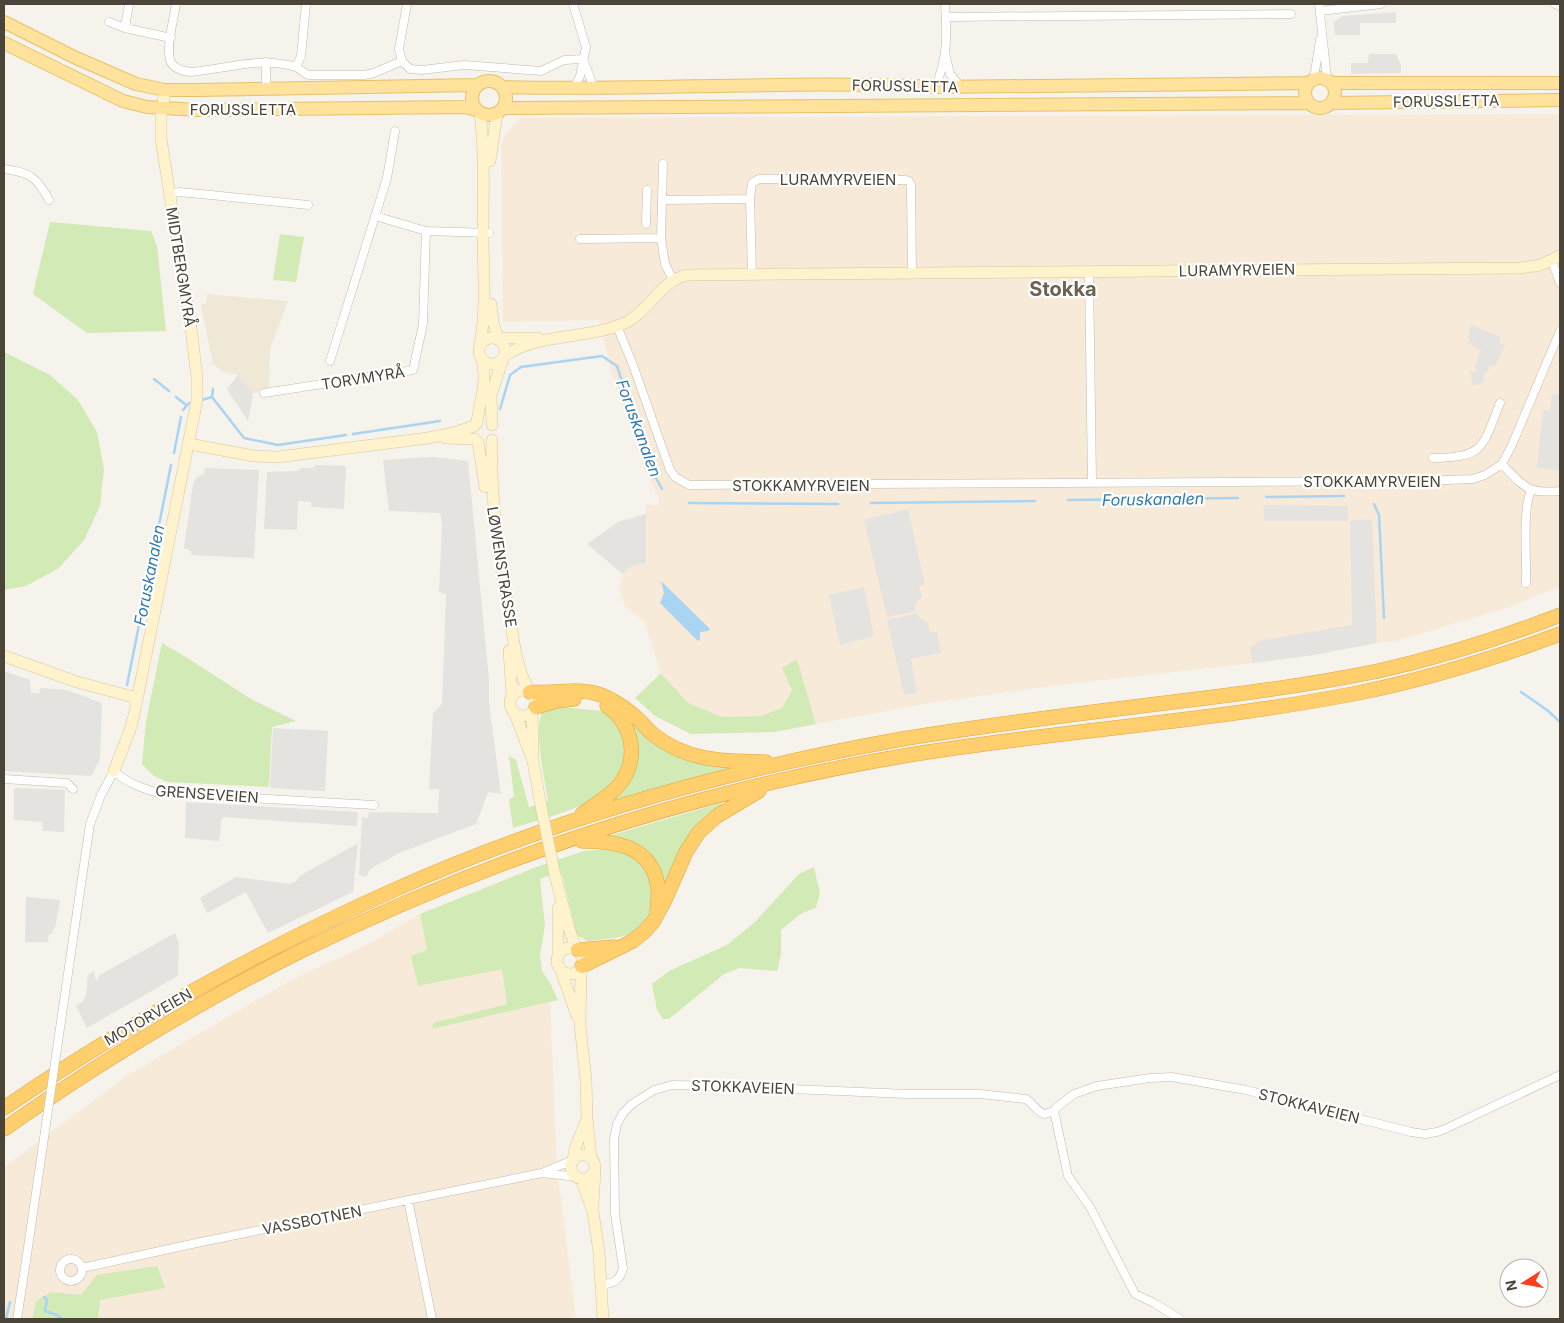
<svg xmlns="http://www.w3.org/2000/svg" width="1564" height="1323" font-family="Inter,sans-serif">
<style>
.commercial{fill:#f7ead8}
.education{fill:#efe8d6}
.green{fill:#d2eab5}
.parking{fill:#e5e3e0}
.water{fill:#a9d4f2}
.lines{fill:none;stroke-linecap:round;stroke-linejoin:round}
.stream{stroke:#a9d4f2;stroke-width:2.5}
.street-casing{stroke:#c2bbae;stroke-width:9}
.secondary-casing{stroke:#d6c79b;stroke-width:12}
.primary-casing{stroke:#e6c16a;stroke-width:14}
.highway-casing{stroke:#e0a43c;stroke-width:15}
.street{stroke:#fff;stroke-width:8}
.secondary{stroke:#fff3cd;stroke-width:11}
.primary{stroke:#ffe39c;stroke-width:12}
.highway{stroke:#ffcf6e;stroke-width:14}
.street-bridge-casing{stroke:#c2bbae;stroke-width:9;stroke-linecap:butt}
.secondary-bridge-casing{stroke:#d6c79b;stroke-width:12;stroke-linecap:butt}
.street-bridge{stroke:#fff;stroke-width:8}
.secondary-bridge{stroke:#fff3cd;stroke-width:11}
.labels{text-anchor:middle;dominant-baseline:central;stroke-width:4.5;stroke-linejoin:round;paint-order:stroke}
.street-label{font-size:15px;fill:#4b4439;stroke:#fff}
.water-label{font-size:16px;font-style:italic;fill:#2e7ab2;stroke:#fff}
.district-label{font-size:20px;font-weight:bold;fill:#6e6250;stroke:#fff}
</style>
<rect width="100%" height="100%" fill="#f6f3ec"/>
<!-- commercial -->
<path class="commercial" d="M1538,114h22v472l-50,21 -114,34 -19,2 -64,12 -60,8 -203,23 -120,17 -114,21 -19,-65 -5,31 -10,18 -21,8 -40,1 -34,-15 -26,-29 -17,-52 -19,-15 -6,-16 4,-16 -36,-30 31,-22 27,-8 1,-10 12,2 1,-9 -14,-25 -33,-97 -13,-55 -96,2 -2,-181 18,-23z
M420,914l7,36 76,19 4,35 -74,19 -1,6 118,-27 7,166 19,151h-572v-152l124,-92 165,-96 73,-34z"/>
<!-- education -->
<path class="education" d="M207,294l81,7 -18,48 -1,38 -16,7 -15,-19 -15,-3 -10,-8 -12,-59 5,-2z"/>
<!-- green -->
<path class="green" d="M50,222l101,9 6,15 9,85 -79,2 -54,-39z
M280,234l24,3 -8,45 -23,-2z
M4,352l46,23 28,25 19,32 7,37 -4,37 -16,34 -25,28 -33,18 -22,4z
M162,643l27,16 62,40 45,22 -24,6 -3,60 -102,-5 -13,-6 -12,-12 4,-43z
M797,659l19,65 -41,8 -84,2 -36,-18 -20,-18 26,-25 26,29 34,15 40,-1 21,-8 10,-18 -10,-22z
M555,706l46,5c11,5 24,20 24,33 0,6 1,13 -1,19 -13,42 -74,53 -111,65l-4,-28 5,-4 -5,-40 7,4 13,47 19,-6c-3,-20 -16,-76 -4,-92z
M630,721l101,44 2,4 -128,38 23,-24z
M721,803l1,5 -56,82 -7,-12 -46,-40 -1,-3z
M609,849c10,3 20,5 29,12 22,17 18,54 -2,71 -6,5 -40,8 -49,9l-10,-6 -16,-64 -21,8 5,46 -5,30 2,16 8,12 8,17 -126,29 1,-6 74,-19 -5,-35 -84,17 -7,-30 16,-6 -7,-36 119,-48 45,-15z
M814,867l6,26 -4,15 -14,5 -21,17v24l-4,17 -37,-3 -16,6 -55,45h-6l-6,-9 -5,-26 17,-13 58,-26 28,-23 44,-48z
M157,1266l8,22 -65,12 -2,19h-66l4,-18 15,-9 30,3 16,-20z"/>
<!-- parking -->
<path class="parking" d="M1396,12v11h-36v12h-25l-1,-13 9,-6z
M1369,54h27l5,11v8l-50,1v-11h17z
M1471,325l30,12 -2,6 6,2 -10,22 -5,-2 -3,8 -4,4 1,5 -8,3h-4l-2,-15 4,2 4,-2 -4,-2 7,-18 -9,-4 2,-5 -5,3v-14z
M238,375l15,19 -5,27 -21,-32z
M1552,394l8,1v76l-23,-3 6,-58 7,1z
M432,457l36,4 21,219v24l12,90 -13,-2 -12,32 -77,29 -29,16 -4,8 -7,-2 3,-58 6,1 1,-6 69,1 1,-24h-10l4,-76 9,-9 4,-110 -7,-2 3,-67 -2,-12 -51,-2 -6,-51z
M315,465l31,1 -2,43 -33,-2v-5l-13,-1 -1,29 -33,-1 3,-57 32,-1 1,-3h14z
M205,468l54,2 -5,88 -63,-3v-4l-7,-3 9,-64 4,-7 7,-3z
M1263,505l84,1 1,15h-84z
M908,509l17,76 -6,1 3,11 -7,7 1,7 -29,6 -23,-97z
M646,514v49l-9,1 -9,4 -5,6 -36,-30 31,-22z
M1372,519l5,124 -64,12 -60,8 -3,-15 9,-7 93,-16 -2,-104z
M864,587l10,49 -34,9 -11,-50z
M917,613l2,5 8,4 4,11 6,-1 4,21 -30,6 6,34 -13,2 -17,-75z
M4,671l26,9 1,12 8,2 1,-6 27,2 35,13 -2,56 -9,17 -87,-5z
M273,728l55,3 -3,60 -55,-3z
M14,788l51,2 -1,42 -21,-1 -1,-9 -28,-2z
M186,802l172,10 -1,14 -135,-9 -3,24 -34,-3z
M358,843l-5,49 -85,41 -22,-41 -39,21 -7,-15 36,-21 54,7 7,-3 1,-4z
M26,897l34,3 -4,24 -4,10h-3l-1,8h-23z
M175,933l4,10 -1,33 -91,52 -11,-22 6,-4 4,-7 2,-20 6,-4 1,8 4,2 -1,-5z"/>
<!-- water -->
<path class="water" d="M661,581l49,48 -2,2 -8,1v8l-2,1 -38,-38 4,-10z"/>
<g class="lines">
<!-- stream -->
<path class="stream" d="M154,379l15,12
M176,397l10,8
M212,397l32,41 34,7 68,-10
M202,400l10,-3 1,-8
M500,409l10,-34 11,-8 81,-11 15,10 34,103 11,20
M183,410l6,-7
M353,434l87,-13
M174,453l7,-36
M1266,497l78,-1
M1068,500l170,-2
M689,503l149,1
M871,503l164,-2
M1374,504l5,11 5,103
M127,685l44,-220
M1521,692l26,18 13,12
M44,1297l3,3 -2,11 12,4 5,4
M6,1319l4,-17"/>
<!-- street casing -->
<g class="street-casing">
<path id="street" d="M176,4c-2,14 -12,49 -4,60 5,6 12,7 19,8 35,-3 70,-16 105,-5l5,-11 5,-52
M407,4l-8,45 3,12 8,8 12,1 42,-5 77,6 23,-11 19,-1
M573,4l13,43 -6,29 -6,12
M1319,4l8,75
M1555,4l5,2
M1320,11l61,-7
M946,17l345,-3
M109,22l16,6 46,10
M125,28l4,-24
M946,57l4,17 11,13
M583,59l11,29
M296,67l12,8h56l10,-2 28,-12
M1314,78l6,-38
M935,87c13,-28 12,-53 10,-83
M266,89v-27
M663,164l-2,74 4,26 8,16
M4,169c25,3 33,8 45,31
M169,194l10,-2 32,3 97,10
M750,199l2,-16 7,-4 147,1 3,1 2,4 1,88
M663,200l87,-1 2,75
M375,216l51,15 63,2
M646,224l1,-34
M580,239l81,-1
M1552,261l8,22
M1089,271l3,211
M617,326l16,39 37,105 5,7 14,8 731,-4 53,-2 12,-4 17,-11 10,-19 48,-114
M330,361l57,-183 8,-47
M264,393l149,-23 10,-46 3,-93
M1433,458c52,-1 49,-10 67,-55
M1502,464c22,23 25,30 58,27
M1526,583c1,-26 -4,-71 5,-93
M4,779l63,4 6,6
M77,912l13,-88 11,-29 13,-24c13,12 28,17 44,22l216,12
M1054,1111l14,65 22,31 45,87 19,9 26,16
M573,1160l-31,13 35,4
M408,1200l24,119
M60 1270a11 11 0 1 1 22 0a11 11 0 1 1-22 0Z
M82,1268l119,-26 341,-69
M601,1285c13,-2 19,-4 22,-17l-8,-54 -1,-75 3,-15 6,-11 9,-9 22,-14 18,-5 49,1 187,8h72l46,5c7,4 10,13 19,15l9,-3 3,-4 17,-13 23,-8 53,-8 22,-1 74,13 165,42 14,2 12,-2 8,-3 115,-54
M17,1319l9,-58"/>
</g>
<!-- secondary casing -->
<g class="secondary-casing">
<path id="secondary" d="M480,113c5,41 3,79 3,120 0,37 4,74 -3,111
M490,161l7,-47
M491,304l2,18 5,17
M479 351a13 13 0 1 1 26 0a13 13 0 1 1-26 0Z
M498,340l8,-2h32
M504,356c36,-24 85,-16 123,-34 24,-13 32,-40 60,-47l834,-7 19,-3 20,-9
M477,423c2,-21 11,-41 5,-62
M492,425l-1,-30 12,-36
M445,438l30,1
M492,440c-2,58 6,109 16,166 5,29 7,59 21,85
M478,442l7,45
M189,444l65,12 24,1 150,-19 25,-5 21,-7
M509,651l3,44
M4,656l73,26 60,16
M510 703a13 13 0 1 1 26 0a13 13 0 1 1-26 0Z
M532,712l1,42
M515,714l18,47 7,40
M114,771l16,-41 4,-15 63,-315v-22l-5,-43 -31,-196v-24l4,-25
M555,875l13,50 8,24
M558,908v48
M557 961a13 13 0 1 1 26 0a13 13 0 1 1-26 0Z
M581,967l-1,58 6,55 1,39 4,38
M560,968l17,48
M571 1167a12 12 0 1 1 24 0a12 12 0 1 1-24 0Z
M573,1160l2,-11 10,-26
M581,1179l12,33 6,40 4,67
M593,1206l2,-36"/>
</g>
<!-- primary casing -->
<g class="primary-casing">
<path id="primary" d="M4,22l70,35 62,27 29,6h32l281,-5
M4,43l119,58 24,6 51,3 268,-3 10,3
M1305 93a15 15 0 1 1 30 0a15 15 0 1 1-30 0Z
M472 98a17 17 0 1 1 34 0a17 17 0 1 1-34 0Z
M1332,83h228
M502,87c144,4 289,-7 433,0l373,-4
M1332,103l228,-3
M504,108l804,-5"/>
</g>
<!-- highway casing -->
<g class="highway-casing">
<path id="highway" d="M530,692c26,2 52,-6 76,5 12,6 25,15 34,24 5,5 9,10 14,14 34,27 71,26 112,27
M536,707l20,-6 18,-2
M582,814c12,-9 27,-17 37,-29 21,-26 14,-61 -12,-79
M582,841c34,0 70,5 76,46 1,8 0,16 -1,24
M578,950l36,-3
M582,966l51,-25 12,-10 8,-9 12,-22 21,-48 13,-20 18,-16 42,-25
M4,1108c123,-84 254,-157 390,-218 161,-72 334,-120 508,-151 90,-15 181,-26 271,-37 69,-8 137,-17 205,-31 62,-14 123,-33 182,-56
M4,1129c95,-66 194,-127 299,-179 191,-94 396,-160 606,-195 147,-24 297,-33 444,-61 71,-14 140,-35 207,-60"/>
</g>
<!-- street -->
<use href="#street" class="street"/>
<!-- secondary -->
<use href="#secondary" class="secondary"/>
<!-- primary -->
<use href="#primary" class="primary"/>
<!-- highway -->
<use href="#highway" class="highway"/>
<!-- street-bridge casing -->
<g class="street-bridge-casing">
<path id="street-bridge" d="M26,1261l51,-349"/>
</g>
<!-- secondary-bridge casing -->
<g class="secondary-bridge-casing">
<path id="secondary-bridge" d="M540,801l15,74"/>
</g>
<!-- street-bridge -->
<use href="#street-bridge" class="street-bridge"/>
<!-- secondary-bridge -->
<use href="#secondary-bridge" class="secondary-bridge"/>
</g>
<g class="labels">
<!-- street labels -->
<g class="street-label">
<text transform="translate(905 86) rotate(1)">FORUSSLETTA</text>
<text transform="translate(1446 101) rotate(-1)">FORUSSLETTA</text>
<text x="243" y="109">FORUSSLETTA</text>
<text x="838" y="179">LURAMYRVEIEN</text>
<text transform="translate(181 267) rotate(81)">MIDTBERGMYRÅ</text>
<text transform="translate(1237 270) rotate(-1)">LURAMYRVEIEN</text>
<text transform="translate(363 378) rotate(-9)">TORVMYRÅ</text>
<text x="1372" y="481">STOKKAMYRVEIEN</text>
<text x="801" y="485">STOKKAMYRVEIEN</text>
<text transform="translate(502 567) rotate(81)">LØWENSTRASSE</text>
<text transform="translate(207 794) rotate(4)">GRENSEVEIEN</text>
<text transform="translate(148 1017) rotate(-30)">MOTORVEIEN</text>
<text transform="translate(743 1087) rotate(2)">STOKKAVEIEN</text>
<text transform="translate(1309 1106) rotate(14)">STOKKAVEIEN</text>
<text transform="translate(312 1220) rotate(-11)">VASSBOTNEN</text>
</g>
<!-- water labels -->
<g class="water-label">
<text transform="translate(639 428) rotate(70)">Foruskanalen</text>
<text transform="translate(1153 499) rotate(-1)">Foruskanalen</text>
<text transform="translate(149 575) rotate(-79)">Foruskanalen</text>
</g>
<!-- district labels -->
<g class="district-label">
<text x="1063" y="289">Stokka</text>
</g>
</g>
<!-- border -->
<rect width="1564" height="1323" fill="none" stroke="#4b4439" stroke-width="10"/>
<!-- north arrow -->
<g transform="translate(1524 1283) rotate(259)"><circle r="24" fill="#ffffff" stroke="#b7b4b0"/>
<path d="M0-4L9 19L0 12L-9 19Z" fill="#fc3f1d"/>
<text y="-8" font-size="14" font-weight="bold" text-anchor="middle" fill="#4b4439">N</text>
</g>
</svg>
